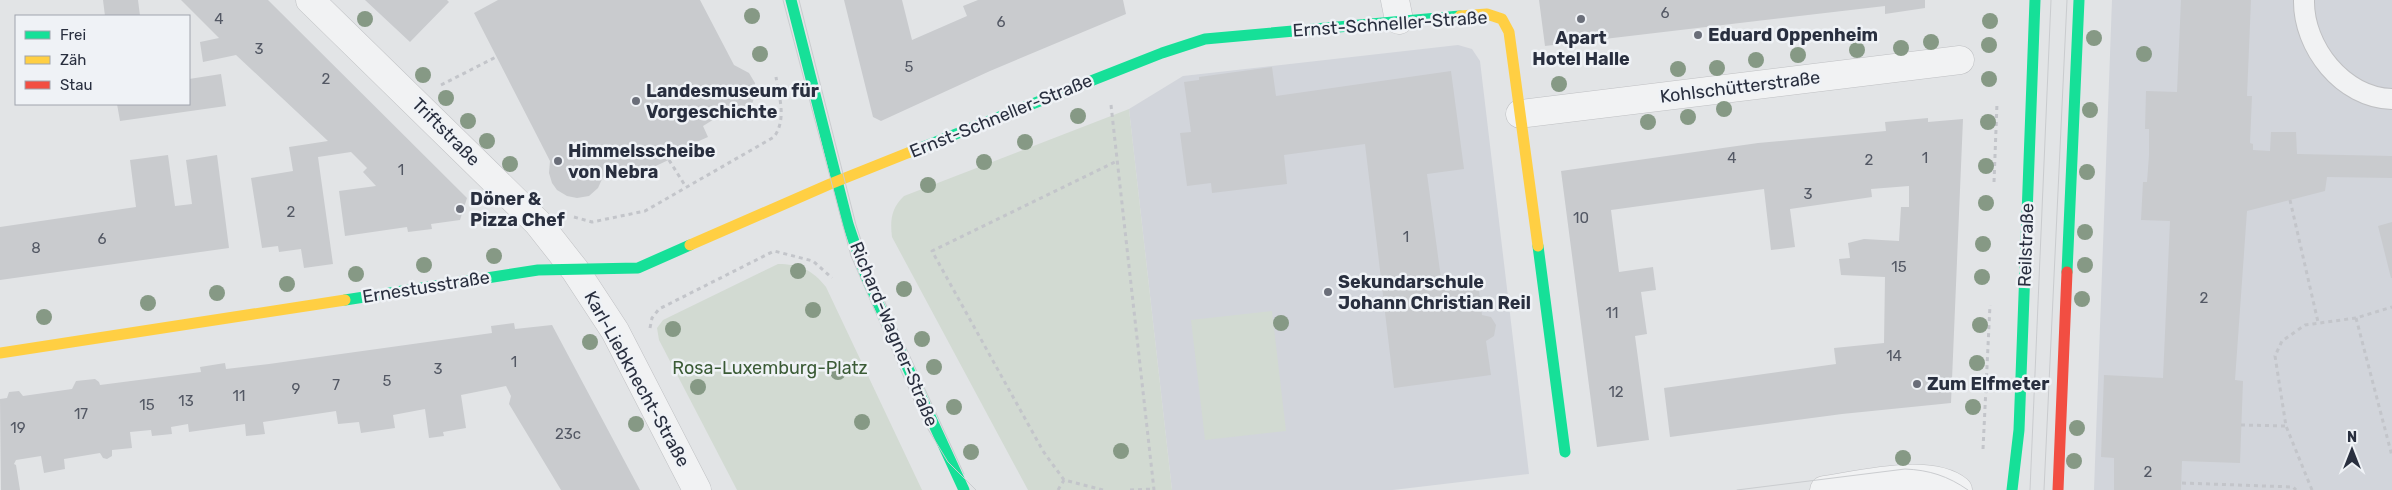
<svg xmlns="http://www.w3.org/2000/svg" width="2392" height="490" font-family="Rubik,sans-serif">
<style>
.built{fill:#d2d5db}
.green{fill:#d2dad2}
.building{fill:#c9cbce}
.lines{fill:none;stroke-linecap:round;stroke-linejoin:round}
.lane-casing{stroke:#bfc0c3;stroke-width:22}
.street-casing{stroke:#bfc0c3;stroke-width:29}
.path{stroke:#c3c5ca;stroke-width:3;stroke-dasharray:4 4;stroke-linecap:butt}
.lane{stroke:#f1f2f3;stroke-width:20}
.street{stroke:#f1f2f3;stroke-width:28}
.fast{stroke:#16e098;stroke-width:11}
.slow{stroke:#ffcf43;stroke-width:11}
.jam{stroke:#f24e42;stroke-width:11}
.tram{stroke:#cacccf;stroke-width:1}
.tree{fill:#869985}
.poi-dot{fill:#6a6e79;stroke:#eff2f6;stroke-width:2}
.labels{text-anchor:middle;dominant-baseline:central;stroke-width:5;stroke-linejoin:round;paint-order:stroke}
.number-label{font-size:15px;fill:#535864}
.street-label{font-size:18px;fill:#292f3f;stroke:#eff2f6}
.poi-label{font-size:18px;font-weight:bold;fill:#292f3f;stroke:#eff2f6;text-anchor:start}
.park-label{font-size:18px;fill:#3b5b36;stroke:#eff2f6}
</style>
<rect width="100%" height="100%" fill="#e2e4e6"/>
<!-- built -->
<path class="built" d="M2112,0h280v490h-298z
M1458,45l14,4 8,12 49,413 -136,16h-221l-43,-381 54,-33z"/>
<!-- green -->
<path class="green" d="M1129,109l43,381h-144l-136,-253c-2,-16 -1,-29 12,-41z
M778,264c21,0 35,6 48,23l96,203h-185l-78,-150 -2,-12 6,-8z
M1272,311l14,120 -81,9 -14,-120z"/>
<!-- building -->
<path class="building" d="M103,0h35l2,16h-35z
M181,0h87l199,198 -7,22 -29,4 1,5 -24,3 -1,-5 -62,9 -6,-45 37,-5 -13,-14 4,-4 -16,-16 -33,5 15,107 -29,4 -3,-19 -22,3 -1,-6 -16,2 -11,-70 42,-7 -4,-24 39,-6 -92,-86 -33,7 -3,-20 19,-4z
M365,0h82l2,2 -39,40z
M498,0h202l34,65 15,8 6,10v13l-4,10 -7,8 -13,5 -15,-1 -13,8 5,11 -16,7 2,4 -51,24 -2,-3 -15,8 -4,-8 -19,8 -5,11 -9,8 -12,2 -10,-2 -10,-6 -5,-7 -3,-10 1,-12 -76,-148z
M844,0h58l10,40 55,-24 -4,-10 15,-6h145l3,14 -136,57 -109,50 -8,-4z
M1539,0h386v8l-40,6v-8l-340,40z
M2181,0h70l-4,96h5l-2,47 3,1v6l17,1 1,-19h25l1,22 95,2v22l-65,-1 -2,14 -78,20 -12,169 8,1 -3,82 -58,-2 -1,29h-67v-32l-13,-1 3,-82 59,3 7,-157 -29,-1 2,-38h4l2,-27v-26h-4l1,-38 31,1z
M1272,67l4,29 175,-25 13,98 -37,5 15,112 36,-4 4,33 9,2 5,8 -2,11 -8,5 5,34 -97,13 -29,-244 -81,11 3,29 -75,9 -1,-10 -24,3 -7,-53 11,-1 -7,-50 15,-2v-3z
M221,74l5,32 -106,15 -3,-17h72v-25z
M1928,118v4l35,-3 -12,284 -109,11 -172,23 -6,-49 172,-24 -2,-16 50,-5 1,-66 -44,-2 -2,-16 11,-1 -2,-15 16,-4 35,2 2,-34h8v-21l-38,3 1,8 -82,12 5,38 -24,3 -7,-61 -153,21 8,62 34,-5 3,23 -15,2 6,42 -12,2 14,104 -52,7 -36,-276 197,-28 128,-12 -1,-9z
M168,155l7,51 17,-2 -6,-44 31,-5 12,93 -229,32v-53l136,-20 -6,-47z
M2392,222v56h-1l-13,-52z
M514,323l1,6 37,-4 88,165h-79l-52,-86 2,-8 -5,-10 -45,9 5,33 -23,4 1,4 -15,2 -4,-29 -32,6 2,13 -34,5 -2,-11 -21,2 -2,-13 -73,11 2,12 -19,2 -1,-12 -56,8 -1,-8 -17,3 1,7 -20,2 -1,-6 -21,2 2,16 -20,2v6l-5,3 -4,-1 -3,-5 -36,6 1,10 -21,4 -3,-17 -25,4 -2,4 2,1 4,25h-19l-1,-91 7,-1 2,-6 10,-1 4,5 49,-7 4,-8 19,-2 4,3 1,3 101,-13 -1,-5 25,-4 1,6 43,-5 223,-31 -1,-7z"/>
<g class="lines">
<!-- lane casing -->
<g class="lane-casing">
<path id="lane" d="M2304,0c-1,47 39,98 88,99"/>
</g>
<!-- street casing -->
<g class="street-casing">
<path id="street" d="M310,0l228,223 37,47 40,61 82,159
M1395,0l4,20
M1520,114l440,-54
M1824,490c36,-5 105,-23 134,0"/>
</g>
<!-- path -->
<path class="path" d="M441,85l55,-28
M1111,105l43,385
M669,160l17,27
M1994,182l3,-79
M2290,200l28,122
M574,217l18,5 53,-11 129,-74c13,-18 5,-40 2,-60
M2356,318l36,138
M650,328l2,-10 7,-9 115,-58 39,10 19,17
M2241,425l45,1
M1983,449l7,-144
M2182,483l111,4 3,3
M1058,490l6,-10
M1103,490l-39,-10 -21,-29 -111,-200 185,-90
M1130,490l23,-1
M2312,490l-26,-64 -11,-70 7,-15 23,-16 51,-7 36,-11"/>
<!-- lane -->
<use href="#lane" class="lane"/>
<!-- street -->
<use href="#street" class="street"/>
<!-- fast -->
<path class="fast" d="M791,0l57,224 18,53 98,213
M910,152l252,-99 43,-14 255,-23
M1538,246l27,206
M2067,272l12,-272
M345,300l193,-30 100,-2 52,-23
M2012,490l7,-60 16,-430"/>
<!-- slow -->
<path class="slow" d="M1460,16l27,-2 15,5 7,13 29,214
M690,245l140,-61 80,-32
M0,353l345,-53"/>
<!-- jam -->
<path class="jam" d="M2058,490l9,-218"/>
<!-- tram -->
<path class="tram" d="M783,0l68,256 72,165 25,41 28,28
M799,0l57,225 16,49 92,200
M1737,490l168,-21c24,1 43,7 63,21
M2030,490l21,-490
M2044,490l23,-490"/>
</g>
<!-- trees -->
<g class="tree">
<circle cx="752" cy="16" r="8"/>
<circle cx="365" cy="19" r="8"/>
<circle cx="1990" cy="21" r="8"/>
<circle cx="2094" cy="38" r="8"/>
<circle cx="1931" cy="42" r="8"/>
<circle cx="1989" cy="45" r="8"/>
<circle cx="1901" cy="48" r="8"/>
<circle cx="1857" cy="50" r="8"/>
<circle cx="760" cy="54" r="8"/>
<circle cx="2144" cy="54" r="8"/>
<circle cx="1798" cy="55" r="8"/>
<circle cx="1756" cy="60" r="8"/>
<circle cx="1717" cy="68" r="8"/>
<circle cx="1678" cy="69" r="8"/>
<circle cx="423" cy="75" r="8"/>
<circle cx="1989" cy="79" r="8"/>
<circle cx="1559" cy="84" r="8"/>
<circle cx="446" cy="98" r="8"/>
<circle cx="1724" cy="109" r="8"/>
<circle cx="2090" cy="110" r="8"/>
<circle cx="1078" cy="116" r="8"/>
<circle cx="1688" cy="117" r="8"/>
<circle cx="468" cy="121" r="8"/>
<circle cx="1648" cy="122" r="8"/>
<circle cx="1988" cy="122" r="8"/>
<circle cx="487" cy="141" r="8"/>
<circle cx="1025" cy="142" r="8"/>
<circle cx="984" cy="162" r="8"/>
<circle cx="510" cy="164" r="8"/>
<circle cx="1986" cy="166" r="8"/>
<circle cx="2087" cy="172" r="8"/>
<circle cx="928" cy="185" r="8"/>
<circle cx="1986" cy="203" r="8"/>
<circle cx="2085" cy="232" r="8"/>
<circle cx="1983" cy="244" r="8"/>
<circle cx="494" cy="256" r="8"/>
<circle cx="424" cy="265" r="8"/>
<circle cx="2085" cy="265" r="8"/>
<circle cx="798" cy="271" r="8"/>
<circle cx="356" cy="274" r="8"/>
<circle cx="1982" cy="277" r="8"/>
<circle cx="287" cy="284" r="8"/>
<circle cx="904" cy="289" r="8"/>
<circle cx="217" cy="293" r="8"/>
<circle cx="2082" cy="299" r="8"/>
<circle cx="148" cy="303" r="8"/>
<circle cx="813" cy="310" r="8"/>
<circle cx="44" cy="317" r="8"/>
<circle cx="1281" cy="323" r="8"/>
<circle cx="1980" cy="325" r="8"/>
<circle cx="673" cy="329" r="8"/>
<circle cx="922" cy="339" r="8"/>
<circle cx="590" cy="342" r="8"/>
<circle cx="1977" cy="363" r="8"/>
<circle cx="934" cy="367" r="8"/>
<circle cx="838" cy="372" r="8"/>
<circle cx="698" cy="387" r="8"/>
<circle cx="954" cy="407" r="8"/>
<circle cx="1973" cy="407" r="8"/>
<circle cx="862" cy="422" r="8"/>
<circle cx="636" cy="424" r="8"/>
<circle cx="2077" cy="428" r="8"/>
<circle cx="1121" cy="451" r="8"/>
<circle cx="971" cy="452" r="8"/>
<circle cx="1903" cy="458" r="8"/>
<circle cx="2074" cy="461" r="8"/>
</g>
<!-- markers -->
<g class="poi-dot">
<circle cx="1581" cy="19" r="5"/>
<circle cx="1698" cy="35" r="5"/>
<circle cx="636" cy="101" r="5"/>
<circle cx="558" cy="161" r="5"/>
<circle cx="460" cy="209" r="5"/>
<circle cx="1328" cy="292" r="5"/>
<circle cx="1917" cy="384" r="5"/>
</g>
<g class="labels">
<!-- number labels -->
<g class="number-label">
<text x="1665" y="13">6</text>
<text x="219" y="19">4</text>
<text x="1001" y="22">6</text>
<text x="259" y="49">3</text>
<text x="909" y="67">5</text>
<text x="326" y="79">2</text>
<text x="1732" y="158">4</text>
<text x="1925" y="158">1</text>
<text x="1869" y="160">2</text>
<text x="401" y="170">1</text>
<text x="1808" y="194">3</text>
<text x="291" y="212">2</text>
<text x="1581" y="218">10</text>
<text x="1406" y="237">1</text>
<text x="102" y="239">6</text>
<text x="36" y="248">8</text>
<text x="1899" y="267">15</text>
<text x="2204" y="298">2</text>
<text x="1612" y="313">11</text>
<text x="1894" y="356">14</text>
<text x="514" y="362">1</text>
<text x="438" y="369">3</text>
<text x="387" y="381">5</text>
<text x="336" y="385">7</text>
<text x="296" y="389">9</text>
<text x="1616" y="392">12</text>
<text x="239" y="396">11</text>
<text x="186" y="401">13</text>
<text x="147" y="405">15</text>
<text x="81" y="414">17</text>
<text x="18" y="428">19</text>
<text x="568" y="434">23c</text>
<text x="2148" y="472">2</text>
</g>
<!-- street labels -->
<g class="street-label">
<text transform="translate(1390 24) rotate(-4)">Ernst-Schneller-Straße</text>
<text transform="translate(1740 87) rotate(-7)">Kohlschütterstraße</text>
<text transform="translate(1001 116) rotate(-22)">Ernst-Schneller-Straße</text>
<text transform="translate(446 132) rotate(45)">Triftstraße</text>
<text transform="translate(2026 245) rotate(-88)">Reilstraße</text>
<text transform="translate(426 287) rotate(-9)">Ernestusstraße</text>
<text transform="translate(894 334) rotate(67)">Richard-Wagner-Straße</text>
<text transform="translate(637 379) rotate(61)">Karl-Liebknecht-Straße</text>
</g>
<!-- poi labels -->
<g class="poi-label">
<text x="1708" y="35">Eduard Oppenheim</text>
<text x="1581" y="38" text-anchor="middle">Apart<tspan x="1581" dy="21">Hotel Halle</tspan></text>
<text x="646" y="91">Landesmuseum für<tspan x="646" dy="21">Vorgeschichte</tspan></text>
<text x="568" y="151">Himmelsscheibe<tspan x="568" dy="21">von Nebra</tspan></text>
<text x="470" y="199">Döner &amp;<tspan x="470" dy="21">Pizza Chef</tspan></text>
<text x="1338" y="282">Sekundarschule<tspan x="1338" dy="21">Johann Christian Reil</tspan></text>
<text x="1927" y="384">Zum Elfmeter</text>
</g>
<!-- park labels -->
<g class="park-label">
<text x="770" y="368">Rosa-Luxemburg-Platz</text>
</g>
</g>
<!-- legend -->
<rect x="15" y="15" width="175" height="90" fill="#eff2f6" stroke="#a0a4ad"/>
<rect x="25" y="31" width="25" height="8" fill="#16e098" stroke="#a0a4ad"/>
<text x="60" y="40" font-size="15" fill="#292f3f">Frei</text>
<rect x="25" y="56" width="25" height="8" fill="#ffcf43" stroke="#a0a4ad"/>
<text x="60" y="65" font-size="15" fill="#292f3f">Zäh</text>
<rect x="25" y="81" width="25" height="8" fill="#f24e42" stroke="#a0a4ad"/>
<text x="60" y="90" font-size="15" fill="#292f3f">Stau</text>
<!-- north arrow -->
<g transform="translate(2352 450)" stroke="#eff2f6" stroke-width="4" paint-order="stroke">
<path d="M0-4L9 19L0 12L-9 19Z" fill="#292f3f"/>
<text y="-8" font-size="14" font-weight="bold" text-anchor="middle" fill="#292f3f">N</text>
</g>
</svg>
